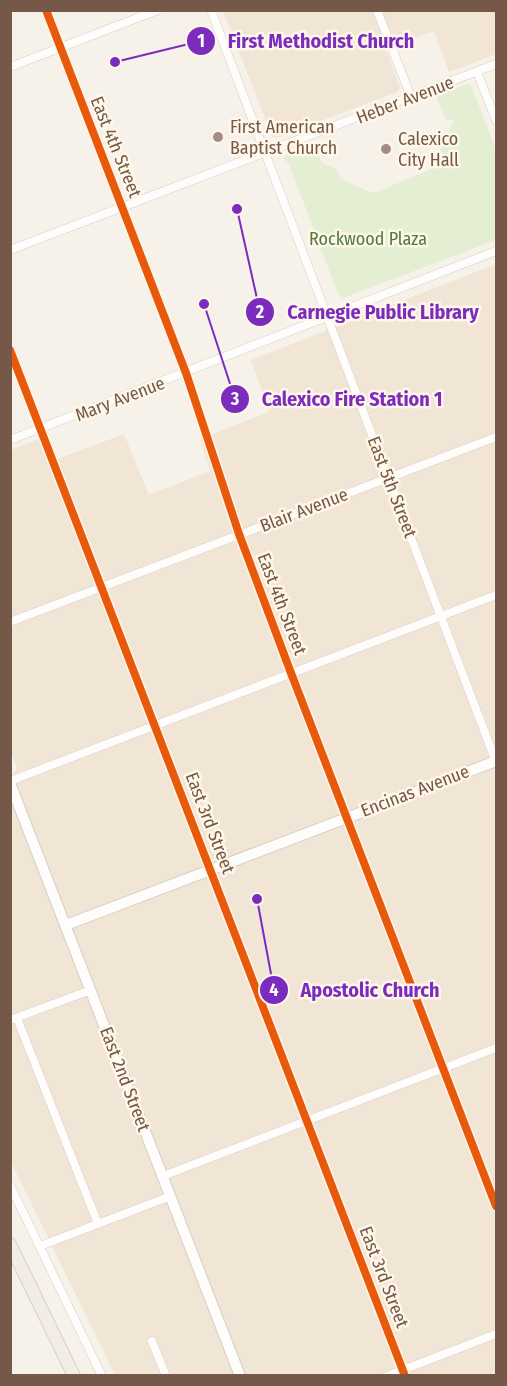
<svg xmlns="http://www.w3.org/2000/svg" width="507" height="1386" font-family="'Fira Sans Condensed',sans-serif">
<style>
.residential{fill:#f1e5d6}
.green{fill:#e3eed3}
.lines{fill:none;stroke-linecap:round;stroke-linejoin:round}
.street-casing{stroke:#d5cec6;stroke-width:9}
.secondary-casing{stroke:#d6cec6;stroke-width:12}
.primary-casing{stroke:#d8cfc8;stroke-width:14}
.street{stroke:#fefdfc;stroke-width:8}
.secondary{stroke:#fefdfc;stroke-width:10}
.primary{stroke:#f2ede4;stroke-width:12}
.cycleway-casing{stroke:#fff7e9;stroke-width:11}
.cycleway{stroke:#e8590c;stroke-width:8}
.poi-dot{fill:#a28e80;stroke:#fff7e9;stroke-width:2}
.labels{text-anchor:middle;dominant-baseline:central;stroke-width:5;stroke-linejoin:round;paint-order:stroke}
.street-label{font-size:18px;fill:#755848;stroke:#fff7e9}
.poi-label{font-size:18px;fill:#755848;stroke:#fff7e9;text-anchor:start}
.park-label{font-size:18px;fill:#517c40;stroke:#fff7e9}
.leader{fill:none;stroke:#7b2cbf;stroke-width:2}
.callout-dot{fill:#7b2cbf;stroke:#fff7e9;stroke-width:2}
.mark-label{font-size:18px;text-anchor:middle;font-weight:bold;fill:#fff}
.callout-label{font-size:20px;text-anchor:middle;font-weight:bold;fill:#7b2cbf;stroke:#fff7e9;stroke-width:5;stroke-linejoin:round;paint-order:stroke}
</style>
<rect width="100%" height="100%" fill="#f7f2e9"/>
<!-- residential -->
<path class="residential" d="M223,11h273v43l-47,18 -15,-41 -48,18 14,39 -3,4 -121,46 -4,-2z
M496,264v1111h-381l-104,-213 -1,-383 7,-11 -6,-17v-301l28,-11 10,23 75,-28 25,61 61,-24 -10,-32 69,-27 -18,-52z"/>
<!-- green -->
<path class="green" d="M468,84l3,1 25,66v89l-153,58 -5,-4 -49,-130 -5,-5 3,-5 27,-11 8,20 14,6 4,9 30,14h7l54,-23 23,-48 -9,-2 -9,-24z"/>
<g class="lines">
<!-- street casing -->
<g class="street-casing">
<path id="street" d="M46,10l140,363 53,161 52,139 205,533
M211,10l285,752
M377,10l34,87
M10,67l148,-57
M477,72l19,48
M10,250l486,-186
M10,350l395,1026
M10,440l486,-189
M10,622l486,-185
M10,781l486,-186
M17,1018l81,206
M10,1020l81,-30
M163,1176l333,-128
M10,1185l92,191
M40,1246l131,-50
M152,1341l14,35
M387,1376l109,-42"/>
</g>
<!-- secondary casing -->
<g class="secondary-casing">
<path id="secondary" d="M10,783l230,593
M66,925l430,-164"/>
</g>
<!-- primary casing -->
<g class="primary-casing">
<path id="primary" d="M10,1244l64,132"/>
</g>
<!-- street -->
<use href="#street" class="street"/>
<!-- secondary -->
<use href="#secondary" class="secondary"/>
<!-- primary -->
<use href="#primary" class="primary"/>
<!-- cycleway casing -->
<g class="cycleway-casing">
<path id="cycleway" d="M46,10l140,363 53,161 52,139 205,533
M10,350l395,1026"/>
</g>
<!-- cycleway -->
<use href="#cycleway" class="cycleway"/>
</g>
<!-- markers -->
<g class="poi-dot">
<circle cx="218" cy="137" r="6"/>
<circle cx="386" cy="149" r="6"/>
</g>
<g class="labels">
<!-- street labels -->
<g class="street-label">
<text transform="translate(405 100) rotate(-21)">Heber Avenue</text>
<text transform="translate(116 147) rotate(68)">East 4th Street</text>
<text transform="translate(120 399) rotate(-21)">Mary Avenue</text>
<text transform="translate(392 487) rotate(69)">East 5th Street</text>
<text transform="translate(304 510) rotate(-21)">Blair Avenue</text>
<text transform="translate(282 604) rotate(69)">East 4th Street</text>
<text transform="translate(415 791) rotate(-21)">Encinas Avenue</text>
<text transform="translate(210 823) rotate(69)">East 3rd Street</text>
<text transform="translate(125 1079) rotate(69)">East 2nd Street</text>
<text transform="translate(384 1277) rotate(69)">East 3rd Street</text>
</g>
<!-- poi labels -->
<g class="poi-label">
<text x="230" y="127">First American<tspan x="230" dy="21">Baptist Church</tspan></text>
<text x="398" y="139">Calexico<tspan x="398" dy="21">City Hall</tspan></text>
</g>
<!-- park labels -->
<g class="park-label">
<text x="368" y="239">Rockwood Plaza</text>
</g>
</g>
<!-- callouts -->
<path class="leader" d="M115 62L201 41M237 209L260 312M204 304L235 399M257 899L274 990"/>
<g class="callout-dot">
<circle cx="115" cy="62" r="6"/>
<circle cx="237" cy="209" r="6"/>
<circle cx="204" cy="304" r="6"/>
<circle cx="257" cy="899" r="6"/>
<circle cx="201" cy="41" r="15"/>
<circle cx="260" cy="312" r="15"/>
<circle cx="235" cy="399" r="15"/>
<circle cx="274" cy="990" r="15"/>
</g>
<g class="mark-label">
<text x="201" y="47">1</text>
<text x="260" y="318">2</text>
<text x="235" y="405">3</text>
<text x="274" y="996">4</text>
</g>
<g class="callout-label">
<text x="321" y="48">First Methodist Church</text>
<text x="383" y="319">Carnegie Public Library</text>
<text x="352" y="406">Calexico Fire Station 1</text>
<text x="370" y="997">Apostolic Church</text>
</g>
<!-- border -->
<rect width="507" height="1386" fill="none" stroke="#755848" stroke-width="24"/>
</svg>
